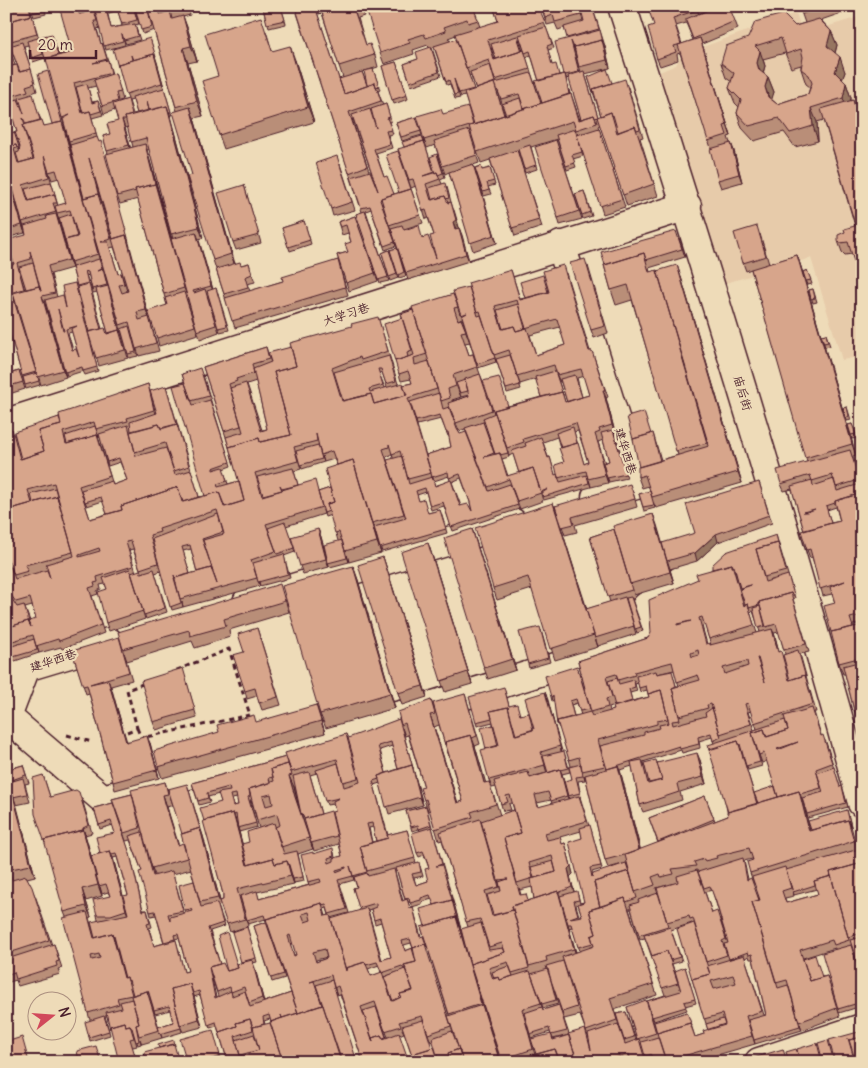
<svg xmlns="http://www.w3.org/2000/svg" width="868" height="1068" font-family="Delius,'LXGW WenKai TC',sans-serif">
<style>
.built{fill:#e7cbaa}
.lines{fill:none;stroke-linecap:round;stroke-linejoin:round}
.minor-casing{stroke:#4a1f2b;stroke-width:31}
.path{stroke:#4a1f2b;stroke-width:3;stroke-dasharray:5 4;stroke-linecap:butt}
.minor{stroke:#eedbb8;stroke-width:28}
.wall{fill:#b98e78;stroke:#4a1f2b;fill-rule:evenodd}
.shaded-wall{fill:#967461;stroke:#4a1f2b}
.building{fill:#d7a58b;stroke:#4a1f2b;fill-rule:evenodd}
.labels{text-anchor:middle;dominant-baseline:central;stroke-width:4.5;stroke-linejoin:round;paint-order:stroke}
.street-label{font-size:12px;fill:#4a1f2b;stroke:#eedbb8}
</style>
<rect width="100%" height="100%" fill="#eedbb8"/>
<filter id="ink" filterUnits="userSpaceOnUse"><feTurbulence type="fractalNoise" baseFrequency=".02" numOctaves="2"/><feDisplacementMap in="SourceGraphic" scale="10" xChannelSelector="R" yChannelSelector="G"/><feConvolveMatrix kernelMatrix="1 2 1 2 8 2 1 2 1" color-interpolation-filters="sRGB"/></filter>
<g filter="url(#ink)">
<!-- built -->
<path class="built" d="M796,13l7,21 59,-18v340l-20,4 -31,-102 -92,27 -64,-211 21,-9 5,-10z"/>
<g class="lines">
<!-- minor casing -->
<g class="minor-casing">
<path id="minor" d="M622,6c85,264 167,530 240,797
M561,245l75,240 -40,12
M6,423l681,-217
M247,602l265,-80
M109,642l-83,25 -19,50 96,82 298,-84 248,-77 -3,-31 75,-57 61,-22
M759,1062l103,-34"/>
</g>
<!-- path -->
<path class="path" d="M137,728l4,10 109,-23 -21,-66 -57,23
M127,732l10,-4 -10,-38 18,-7
M67,735l25,7"/>
<!-- minor -->
<use href="#minor" class="minor"/>
</g>
<!-- wall -->
<path class="wall" d="M6,6h23l16,52 -12,4 -5,-17 -4,1 13,45 -8,3 15,32 20,-1 18,68 -12,-48 -8,-27 -4,-63 14,-3 7,-38 14,-8 7,22 -3,1 4,15 1,-1 3,8 7,23 3,-1 8,27 -4,1v1l9,-3 -2,-5 24,-56 22,78h-1l32,122 -5,1 15,51 3,-2 13,42 -9,2 -12,-37h-1l12,37 -19,7 -12,-40 -1,1 11,34 -39,12 -2,-8 10,-33 -2,-7 -27,-99 -18,5 -3,-8 -9,-42 -5,-18 7,-2 8,-13 -3,-11 -11,4 -8,-28 -8,2 4,14 6,-1 5,14 -11,3 6,23 31,101 -1,1 21,74 10,34 -20,5 -8,-26 7,26 -9,2 -38,-132 9,36 4,11 24,85 -29,8 -10,-34 -17,-65 -16,-56 16,57 -21,6 6,23 8,6 10,-20 23,88 -13,4 -2,-4 -16,5 -21,-72h-1l21,73 -25,8 -26,-85h-1l26,85 -14,4 -4,-13 -16,-57v-80l8,26 12,-30 -17,-61h-1l17,59 -19,5v-105l1,2 7,-3 5,18 1,-3 -3,-15 -8,-27 -3,1v-27l6,22 1,-1 -1,-4 3,-31 5,7 -9,-23h-1l-4,-11zM76,91h1l6,22h-1zM133,100l4,13 -4,1 -4,-13zM128,127l5,20 -3,1 -5,-20zM25,133h1l8,26h-1zM149,149l24,90h-1l-25,-89zM48,170l4,10 7,-2 7,25 -8,3zM93,172l20,67h-1l-11,-38zM72,218h1l5,18 -1,1zM114,247l14,44h-1l-6,-18 -3,1 -8,-26zM34,263l7,28 -7,-25zM20,270l6,19 -1,1 -6,-19zM86,275l3,1 4,17 4,-1 11,41 -1,1 -5,-5 -11,-41zM72,332l7,25 -6,-7 -5,-17z
M30,6h14l2,8 -12,3z
M94,6h12l5,22 11,-2 -4,-16 -9,3 -2,-7h27l5,18 -4,1 5,15 -14,4 -2,-4 1,5 -19,5z
M135,6h53l2,9 -7,2 5,13 9,31 -9,2 15,53 -9,2 41,146 6,1 8,-2 2,8 4,11 -8,2 3,7 33,-10 55,-21 10,35 -113,33 -22,-68 -36,-149 -23,-81 -11,4z
M262,6h53l24,73 4,-1 -21,-65 -3,1 -3,-8h45l3,10 -6,2 8,27 9,10 3,12 -16,5 5,13 6,-16 7,21 -2,1 5,14 3,-1 5,17 -2,1 4,12 -5,1 4,13 -16,5 8,24 10,17 17,-5 12,34 -19,6v1l19,7 13,21 -2,-23 -6,-17 -2,1 -10,-33 -5,2 -13,-39 28,-2 8,26h1l2,-19 8,23 -5,2 2,5 5,3 4,15 -3,1 6,7 15,51 -61,19 -26,-77 -1,1 15,42 -11,4 -14,-41 -5,2 23,70 -9,2 -24,-69 6,-2 -67,-205 -13,3 4,14 -17,4zM352,119h1l25,72 -9,-20z
M473,6l7,21 18,-6 -5,-15h86l4,15h1l8,-15 13,40 5,22 -25,6 13,43 3,-1 -13,-39 40,10 15,50 -3,1 18,58 -31,10 -27,-81 -2,1 27,81 -22,7 -26,-81 6,23 -10,3 3,8 -9,3 -10,-31 -26,8 6,22 -12,4 -7,-22 -1,1 25,75 -27,9 -25,-76 -9,3 -10,-29 -1,1 9,28 -6,2 24,78 -24,8 -24,-79 -4,2 -10,-29 -8,3 -3,-8 19,-26 31,11 -9,-29 -4,1 -6,-14 5,15 -5,1 -5,-15 -3,1 -13,-38 -2,1 9,28 -30,10 -7,-22 14,-5 11,-11 -1,-3 -15,5 1,4 -30,10 -4,-11zM542,8l5,17 8,-2 3,7 6,-2 4,11 -5,35 -4,1 -7,-10 -4,-15 6,-2 -15,-38zM456,35l13,41 2,-1 5,14 -2,1 -18,-51 -6,2 -2,-3zM519,39h1l4,11 -1,1zM573,45l8,27 -1,1zM491,48h1l4,11 -1,1zM531,55l8,26 3,22h-1l-15,-46zM491,68l5,14 -1,1zM569,78l12,41 -1,1 -9,-26h-1l-4,-15zM496,86l10,29h-1l-10,-28z
M696,6l3,8 36,7 3,8 -36,15 29,92 -3,1 2,6h1l3,8 8,31 -21,6 -3,-8 -7,-32 -31,-95 -3,1 1,6 -18,6 -3,-7 -3,-34zM686,23l7,17 -11,4 -6,-18z
M799,6h63l-41,14 10,11 6,14 -2,8 10,19 -3,7 4,4 5,15v2l6,11 5,17v159l-10,-33 -7,1 -3,-3 -4,-11 7,-9 10,-6 -31,-106 -7,2 1,19 -23,6 -11,-15 -30,9 -12,-13 -5,-15 2,-6 -4,-4 -6,-15 3,-6 -6,-4 -5,-15 74,-37 10,-3zM785,53l6,15 10,-3v4l5,15 4,3 -2,7 -31,10 -6,-5 3,-7 -6,-15 -5,-4 2,-7 -2,-7z
M266,31l6,20 23,9 19,62 -90,27 -5,-14 -1,-59z
M396,62l12,37 -14,5 -12,-38z
M416,117l6,18 -20,6 -6,-18z
M556,140l26,79 -22,6 -2,-7z
M340,164l15,46 -22,6 -2,-7z
M475,168l7,2 8,-2 5,17 -7,2 3,7 -7,2z
M244,185l17,58 -25,7 -3,-8z
M584,191l8,25 -9,3 -8,-25z
M355,216l23,65 -29,10 -12,-36 11,-3 3,-10 -3,-9 -6,2 -4,-13z
M304,221l7,23 -21,7 -8,-23z
M760,234l9,30 28,-9 4,12 55,188 -3,1 3,12 6,-1v156l-9,2 1,2 8,-2v105l-3,-12h-2l-3,-8 -9,-36h-2l-4,-11 -4,-60 -3,-9 -9,2 -11,-39 -2,1 -3,-8 -3,-19 -12,-42 -8,2 -3,-7 26,-22 -56,-193 -5,2 -3,-8zM836,507l4,14 -9,2 -4,-13z
M679,238l6,19 -36,11 1,4 10,7 21,-2 61,206 -86,25 -3,-6 2,6 -11,3 -5,-17 11,-3 -1,-5 -7,2 -4,-11 1,-10 12,-33 2,-1 8,27 17,-5 -46,-155 -16,5 -5,-15 -7,-25z
M397,248l9,28 -7,2 -9,-28z
M389,250l9,28 -8,3 -8,-28z
M588,266l20,67 -14,5 -3,-8z
M511,270l9,29 5,-1 41,-25 24,78h2l16,46 -2,1 21,80 -18,4 -5,-15 4,16 -17,4 -2,-7 2,7 -47,13 -8,-24 7,25 -23,8 -8,-22h-1l8,22 -66,22 -9,-25 -13,4 -5,-18 -9,3 2,6 9,12 12,-3 7,23 -65,19 -20,-65 19,66 -32,9 -2,-7 2,7 -19,5 -2,-4 10,-22 -7,-26 -6,2 -2,-7 1,4 -38,12 9,26 -11,4 6,22 -30,8 -5,-19 -1,1 6,18 -77,21 -1,-5 1,5 -11,3 -11,-39 -6,2 12,39 -21,7 -14,-44 13,44 -36,12 -3,-8 1,-34 -2,-5 -5,1 1,4 -4,2 1,3 -6,2 12,37 -42,16 -1,-2 -22,6 -2,-6 2,6 -33,11v-66l4,-1 -3,-4v2l-1,1v-166l9,6 44,-19 89,-33 8,30 10,-28 33,111 6,-1 -20,-113 -3,-9 21,1 28,91 -8,3 5,15 11,-3 -13,-44 -23,-70 63,-20 5,16 109,-39 18,60 5,1 9,-2 -1,-4 -10,2 -2,-7 3,-56 11,-8 40,-16 7,20 9,-27zM497,314h1l5,15h-1zM462,318l16,50 18,-6 -2,-6 3,7v-1l10,31 14,-4 -10,-31 9,26 16,-5 5,18 -33,9 -25,-25 -3,-7 -7,-20 -4,1 -4,-12 5,-1 -9,-23 -3,1zM560,327l5,18 -29,10 -6,-20zM382,372l5,15 -2,1 -6,-15zM557,376l3,6h1l6,20h-2zM584,376l5,19 -7,2 -5,-19zM256,381l11,48 -5,1 -15,-46zM457,387v-1l4,11 8,-2v1l-17,5v-1l9,-3zM411,405l6,20 24,-6 7,17h1l2,11 -25,8 8,26 15,-5 1,5 -15,5zM450,410h1l8,21 6,-2 24,62 -32,-62zM496,417l13,39 4,-2 6,19 -11,3 -6,-17 7,-2zM485,421l10,33 -12,-32zM96,430l3,7h1l8,29 12,-4 7,18 -14,5zM578,431l10,31 -4,2 -10,-32zM557,437l7,25 -6,15 -3,-2 -5,-18h-2l-5,-15zM603,440l6,21 -4,2 -7,-21zM392,453l1,5 13,60 -20,-61 5,-2zM297,455l5,14 22,-7 -2,-6 2,6 10,-3 3,6 -7,23 -12,4 -20,-7 -4,-14 7,-2zM461,478l9,24 2,9 -11,-5 -9,-24zM82,494l5,12 16,-5 4,13 -17,5zM133,549l7,20 1,4 -5,-1 -7,-22zM191,549l6,23 -7,2 -7,-23zM32,606l4,13 -6,2 -5,-13z
M807,270l5,14 -4,1 -5,-13z
M813,289l4,13 -4,1 -4,-13z
M826,334l4,12 -5,1 -4,-12z
M6,357l5,16 8,-2 6,18 -19,6z
M847,407l4,13 -4,1 -4,-13z
M852,424l5,14 -5,1 -4,-14z
M759,482l13,41 -54,19 -21,19 -27,8 -2,-5 6,19 -40,12 -1,-5 2,8 -3,1 11,32 -6,2 -11,-32 10,33 -38,12v1l-43,13 -23,-71 -35,11 -4,-12 60,-85 34,106 23,-7 -20,-65 24,-8 39,-15 10,33 32,-14z
M633,492l4,15 -62,18 2,7 -12,3 -10,-29z
M318,529l3,8 8,30 -26,7 -3,-8z
M472,529l44,141 -28,9 -4,-11z
M776,535l19,63 -2,1 16,53 -9,2 16,58h-2l7,23 5,7 14,45 3,3 5,17 -40,11 -5,-16 7,29 37,-21 10,39 5,8v149l-23,7 -1,-4 -3,-61 -32,10 19,19 5,-1 13,40 -38,14 -2,-6 2,6 -47,14 -6,-21 6,21 -62,18h-115l-9,-27 -16,4 -3,-7 -19,6 -6,-21 10,38 16,-21 8,28h-58l-24,-78 23,78h-37l-30,-21 -2,1 -7,-18 -6,36 -4,1 -11,-32h-1l2,4 -5,2 -36,27 -23,-68 -3,1 -4,-12 -2,47 11,32h-59l-13,-43 -6,2 1,3 -38,35 -10,-33 -7,2 -10,-33 -6,2 -1,-3 9,33 -19,5 -2,-4 1,4 -20,6 -4,-11 15,-5 -3,-12 -15,4 -5,-18v2l12,40 -20,6 -2,-5 1,5 -3,1 -5,-13 4,14 -4,1 -26,-31h-2l5,19 -20,6 -1,-4 1,-17 -2,-7 -22,-96 -2,-5 -21,-137 7,22 32,2 10,34 -7,2 6,21 9,-3 15,-20 -2,-8 -13,4 -6,-21 19,-5 18,55 12,52h4l5,17 -3,1 5,18 10,-3 -8,-28 -5,1 -1,-4 -8,-41 -12,-31 -4,1 -14,-42 20,-5 33,-12 8,23 -6,2 2,8 9,30 8,8 -4,-19 5,-50 16,52 17,65 3,-1v-6l-19,-73 17,-19 -2,-8 -11,3 2,5 -11,3 -7,-22 94,-26 60,-23 3,7 50,-22 32,-19 4,11 30,-17 15,50 -5,2 10,37 8,10 7,22 14,-5 -2,-7 -3,1 2,6 -8,1 -7,-24 -4,1 -3,-8 -3,-31 7,-24v-3l-16,4 -1,-4 29,-31 4,15 12,9 8,-2 16,-21 17,59 3,4 5,17 -8,2 7,25 -1,-3 4,-17 -1,-13 -11,-38h-1l-2,-4 -3,-24 -2,1 -1,-4 26,-31 14,44 -13,-49 70,-23 50,-59 14,-10zM734,570h1l10,35 -1,1zM753,611l7,21 -3,1 -7,-21zM705,625l4,14 2,6 -4,-1 -5,-18zM779,632l6,22 -1,5 -5,-7 -5,-19zM759,666h1l4,14zM674,670l5,16h-3l-3,-11 -16,-1zM638,683l2,9 7,-2 2,7 -17,4 -2,-8 7,-2 -2,-7zM577,703l4,12 -7,1 -3,-11zM615,705l-1,5 -4,1 -1,-4zM751,711l6,18 -3,1 -6,-18zM439,725l24,76 -5,2 -24,-76zM402,728l3,8 3,-1 16,52v13l4,11h2l9,30 3,-1 26,87 -3,16 -32,-112 -7,-25 -20,5 6,20 7,-2 1,1 -3,23 2,4 5,-2 2,5 3,8 -1,13 -12,4 -2,-7 9,-2 -3,-10 -4,-3 -9,-33 -19,5 -14,-50 6,-2 9,31 34,-9zM712,737l2,7 14,72 -13,5 -10,-25 -56,22 9,25 -18,7 -20,-80 12,-4 8,39 3,7 39,-12 -2,-8 26,-8 -6,-24 -43,3 -12,4 -2,-5 38,-12 1,3 18,-5 -1,-7zM754,741l8,22 5,-2 8,25 -18,17 -17,-55 8,22 14,-4zM392,746l6,23 -12,4 -6,-23zM543,760l5,13 -17,5 -1,-1 17,-4zM317,773l10,32 6,-1 2,7 -2,5 -12,-2 -11,-39zM584,775l1,4h1l19,81 3,8 15,-4 -30,12 -1,-4 10,-3 -11,-40 -2,-3 -9,-29h1l-3,-16 7,-1zM294,787h1l5,26 -1,-5zM237,798l1,7 -4,1 -2,-7zM250,800h1l8,28 -10,14 -1,23 -10,-37 1,4 18,-5zM551,800l1,4 -13,3 -2,-4zM301,816l1,2 2,-1 10,34 25,-7 3,12 -7,2 -1,-6 -21,2 -5,28 1,3 -50,14 -2,-7 37,-8 -4,-15 4,14 10,-2 -6,-27 15,-5zM481,821l18,61 2,9 -18,-64zM373,827l3,14 -4,1 -3,-14zM581,831l1,7 2,64 -4,1 -2,-8 -4,-3 -4,-15 3,-3 -6,-23 -2,-8 -3,1 -2,-7zM147,847l5,21 3,7 -1,1zM117,857l11,38 -4,5 -11,-42zM752,859l1,1 -3,13 4,11h1l5,16 -12,-21 -4,-18zM626,863h1l7,23 -6,-19zM191,869l3,12 -9,29 1,2 -2,1 -11,-39zM351,870l6,17 -4,1 7,22 -14,60 -16,-52 19,-5 -9,-29 14,-4zM397,871l8,29 -2,1 -8,-29zM788,874l6,21 23,-6 1,5 -32,9 -1,-5 9,-2zM664,886l-6,8 -2,-6zM100,887l2,7 6,-2 2,4 -13,19 1,5 -3,18 -6,-20 2,-1 -5,-16 16,-5zM532,887l2,12 -6,2 -7,-6 -2,-7 1,2zM712,890l4,13 12,40 -8,-24 -8,-6 -7,-21zM240,896l8,28 18,-5 25,74 -27,9 -11,-39 4,-1 -10,-35 -6,36 -4,1 -10,7 -7,-7 -10,-33 15,-5 -7,-20 3,-1 9,27 18,-6zM432,899l2,6 -9,21 -4,1 28,88 5,19 -33,-97 -7,-26 -4,-3 -2,-6h2l2,5 10,-3v-2zM578,904l4,12h-3l-3,-11zM327,908l2,7 -3,1 -2,-7zM371,909l4,15 6,-2 10,35 -9,3 -14,-50zM629,909h2l9,30 5,-1 20,57 -18,6 7,20 33,-11 -2,-4 11,-3 -11,-36 -4,24 -11,-33 2,6 10,-3 -11,-31 21,-7v56l16,51 -4,4 -9,3 -8,-25 -30,21 -8,-25 -22,-1 10,33h-1l-10,-28 -10,2 9,30 -11,-35 43,-14zM568,925l1,3 3,-1 8,24 -4,1zM179,938l9,33 -4,1 -7,-28 -2,-5zM293,943l3,12h-2l-4,-11zM411,943l2,5 -8,3 -1,-6zM749,956l1,3h3l13,56h-2l-19,-57zM327,957v1l-11,4v-2zM379,965l2,8 -10,3 -3,-7zM395,973l-2,28 -9,-24zM211,975l7,21 -2,1zM532,975l11,33 15,-4 -7,-26 13,41 16,-4 9,24 1,6 -21,-11 -10,-29 -16,5zM377,1010l11,27 -1,1z
M432,555l40,129 -27,8 -4,-11z
M353,566l5,14 37,128 -69,20 -6,-14z
M387,569l40,128 -25,8 -4,-12z
M284,596l5,16 -60,18 1,7 -35,11 -3,-7 -65,20 -3,-8 8,27 -21,6 15,55 24,2 9,35 -44,12 -2,-8 -24,-89 -3,1 -14,-43z
M257,628l24,77 -19,5 -5,-14 -10,3 -2,-8 -1,-39z
M541,630l9,32 -21,6 -1,-4z
M185,676l12,42 -41,12 -3,-8z
M316,705l9,28 -163,45 -4,-11z
M23,765l6,18 -4,1 5,18 -14,3 19,71 -8,2 9,20 16,47 2,-1 8,24 -4,1 2,5 -42,12 -2,-6 -10,3v-213z
M266,922l19,56 -13,4 -18,-56z"/>
<!-- shaded-wall -->
<path class="shaded-wall" d="M183,16l5,14 9,31 -6,-15z
M831,31l6,14 -4,16 -6,-15z
M700,38l4,12 27,86 -4,-11z
M602,40l3,8 5,20 -3,-8z
M290,46l5,14 19,62 -6,-15z
M183,48l5,15 15,53 -6,-15z
M760,51l5,15 -3,11 -5,-14z
M154,54l3,8 8,29 -3,-8z
M840,57l5,15 -5,14 -5,-14z
M565,74l2,8 5,21 -3,-8z
M768,77l6,15 -3,10 3,9 -9,-24z
M846,83l5,15 -3,15 -5,-15z
M853,100l4,11 5,17v3z
M167,106l4,11 32,121 -4,-11z
M190,107l4,11 41,148 -4,-12z
M811,108l6,14 1,19 -5,-15z
M122,120l3,8 7,25 -3,-8z
M64,125l1,4 36,133 -3,-8z
M731,143l3,8 8,31 -3,-8z
M145,144l2,8 41,147 -4,-11z
M473,164l3,8 21,71 -3,-8z
M6,170l2,4 17,59 -3,-8z
M451,202l8,26 -3,1 -3,-7z
M56,214l3,7 13,47 -3,-8z
M459,228l3,7 7,26 -3,-7z
M196,232l3,8 15,53 -3,-7z
M126,235l3,8 20,75 -3,-8z
M797,255l4,12 55,188 -4,-11z
M677,265l4,12 61,206 -4,-11z
M657,270l55,187 -5,-14z
M42,296l3,8 21,73 -3,-7z
M603,390l3,8 9,35 -3,-8z
M601,459l3,8 4,16 -3,-8z
M353,460l4,11 24,82 -4,-11z
M553,503l4,11 41,133 -4,-12z
M653,514l4,11 17,58 -4,-11z
M318,529l3,8 8,30 -3,-8z
M472,529l4,12 40,129 -4,-11z
M716,534l2,8 -21,19 -2,-8z
M428,543l4,12 40,129 -4,-12z
M383,557l4,12 40,128 -4,-11z
M353,566l5,14 37,128 -5,-15z
M772,629l3,7 6,24 -3,-8z
M108,680l3,8 18,61 -3,-7z
M545,692l3,8 14,54 -2,-8z
M316,705l4,11 5,17 -4,-12z
M430,715l4,12 27,87 -4,-11z
M471,735l4,11 14,48 -5,-11z
M147,736l3,7 9,35 -2,-8z
M697,753l3,7 6,24 -3,-7z
M412,765l2,8 9,32 -3,-8z
M618,766l3,8 22,85 -3,-8z
M560,769l3,8 7,27 -3,-8z
M289,776l5,11 5,21 14,41 -18,-52z
M799,791l4,11 10,40 -4,-11z
M13,795l4,12 18,69 -4,-11z
M163,795l4,12 15,49 -4,-11z
M233,813l3,8 14,52 -3,-8z
M83,828l4,13 15,55 -4,-11z
M200,828l3,8 18,69 -3,-7z
M565,843l8,31 -3,3 5,18 -7,-26z
M110,851l3,7 16,60 -3,-8z
M287,861l3,8 4,15 -3,-8z
M82,889l4,12 5,16 -5,-11z
M558,891l4,11 16,59 -4,-12z
M452,900l3,7 5,20 -3,-8z
M456,917l4,11 24,83 16,51 -19,-58z
M112,933l3,8 12,45 -3,-8z
M252,960l3,8 10,38 -3,-8z
M190,984l3,8 9,35 -3,-8z"/>
<!-- building -->
<path class="building" d="M8,6h21l2,9 -25,7v-15z
M30,6h14l1,4 -13,3z
M59,6h17l3,8 15,-4 3,11h-3l7,23 1,-1 5,16 -14,4 15,-3 3,13 -37,10 8,30 8,-2 6,22 -27,8 -6,-22 7,-4 -8,3 -16,-59 26,-7z
M78,6h15l2,7 -1,-3 -14,4z
M94,6h11l6,22 24,-4 3,12 -14,4 -2,-6 1,7 -19,5z
M107,6h26l4,14 -15,4 -6,-18 -8,3z
M139,6h8l5,21 -11,3 -6,-23z
M147,6h16l-5,2 2,6 10,-3 2,8 11,-3 8,30 -8,2 14,53 -21,6z
M295,6h20l29,88 31,-11 6,18 -32,11 18,54 -18,7z
M316,6h4l1,3 -4,1z
M320,6h35l-2,1 13,38 4,-1 4,11 -35,11z
M374,6h99l5,14 -10,3 -1,-4 -23,8 2,4 -20,7 -2,-4 -16,5 2,4 -30,10 -14,-44z
M493,6h45l7,16 -57,18 6,20 30,-10 6,19 -35,11 -6,-20 -23,8 -11,-34 43,-13z
M544,6h34l3,9 -26,7 -2,-7 -8,3 -3,-11z
M580,6h12l7,23 -32,9 -3,-11 20,-6z
M647,6h8l-7,2 1,4z
M655,6h41l1,4 -24,8 8,26 -7,2 2,6 -19,7 -9,-32 6,-2 -6,-17z
M696,6h21l-18,8z
M717,6h12l6,15 -42,18 -7,-18v-2z
M799,6h26l-23,8z
M281,7l4,13 -18,4 -3,-12z
M783,14l12,12 24,-7 12,12 -4,15 13,11 -5,15 11,11 -3,15 -32,10 2,18 -23,7 -11,-15 -30,8 -12,-13 4,-13 -12,-12 5,-15 -13,-10 5,-17 22,-8 7,-16zM781,38l5,16 15,-5 2,8 -2,12 8,6 3,8 -4,11 -31,10 -9,-7 -3,-10 3,-10 -9,-7 -2,-7 3,-12 -5,-5z
M32,15l5,19 -30,8 -1,-4v-16z
M261,17l11,34 18,-5 18,61 -89,28 -17,-54 16,-5 -13,-42z
M546,27l6,17 -5,2 5,19 4,-1 3,11 -20,6 -9,-30 -5,2 -6,-18z
M600,30l3,12h-1v-2l-28,7 1,3 -4,-9 8,31 -14,3v-1h-2l-8,-32z
M52,34l6,21 -12,4v3l-7,-25z
M517,36l5,15 -26,8 -5,-15z
M38,38l5,16 -11,4 -5,-17z
M150,38l6,19h-1l-1,-3 -21,6 -2,-5 1,5 -14,4v3l-5,-18z
M700,38l27,87 -3,1 3,9 -19,6 -30,-96z
M456,39l18,50 -15,4 -5,-14 4,15 -4,1 -5,-15 -3,2 -12,-36z
M602,40l5,20 -28,7 -5,-20z
M22,42l9,27 -11,3 -10,-26z
M9,46l6,19 -9,2v-20z
M69,46l2,6 -12,3 -2,-6z
M431,47l8,25 -29,10 -6,-18 14,-5 -2,-7z
M154,54l8,29 -36,11 -8,-30z
M396,62l11,33 -15,5 -10,-34z
M17,65l2,7 12,-3 4,14 -9,3 2,5 -16,5 -6,-19v-10z
M490,65l5,17 -19,7 -6,-17z
M373,69l6,17 -3,1 -1,-4 -31,11 -5,-15 23,-7 5,13 -3,-14z
M607,69l5,14 -19,6 1,3h-1l-5,-15z
M48,71l14,51 -10,2 -14,-50z
M584,71l14,46 -3,1 -1,-3 -13,4 -13,-43z
M115,73l6,19 -5,1 2,8 -16,5 -8,-26z
M531,73l10,30 -17,6 -5,-15 -18,5 -6,-16z
M565,74l4,20 -27,9 -7,-22z
M625,79l15,50 -3,1 -2,-4 -17,6 -5,-17 -1,1 -1,-4 -10,4 -8,-27z
M6,82l4,15 -4,1z
M494,83l10,32 -30,10 -10,-32z
M87,84l5,19 6,-2 3,10 -10,3 -1,-3 -7,2 -7,-26z
M164,88l7,24h-2l-2,-6 -18,4 -2,-8 2,8 -12,3 -5,-16z
M33,94l7,26 -14,4 -3,-6 2,7h-2l1,4 9,30 -14,4 -3,-10 3,-1 1,-5 -5,-15h2l-9,-30 10,-3 6,15 -5,-16z
M571,94l8,26 15,-5 3,8 -21,7 -3,-9 -96,31 -8,-26z
M520,98l3,11 -17,6 -4,-11z
M128,99l4,16 -7,2 1,3h-4l7,25 -22,6 -4,-15 7,-2 -3,-10 11,-3 -5,-17z
M853,100l9,31v91l-7,2 -34,-115z
M386,104l4,13 -3,1 5,12 -6,1 4,13 -16,5 10,28 3,-1 7,18 -13,4v1l-1,1 15,42 -11,4 -14,-40 -9,2 -10,-31 19,-6 8,20 -26,-76 18,-6 6,19 -5,-19z
M167,106l32,121 -28,7 -25,-96 -15,4 -6,-25z
M190,107l41,147 -18,6 -26,-84 5,-1 -19,-63z
M468,107l5,18 -49,15 -7,-24 24,-7 2,5z
M611,112l6,21 18,-7 19,58 -31,11 -26,-78z
M416,117l5,14 -20,6 -5,-14z
M42,120l2,6 18,-4 36,132 -27,8 -6,-22 13,-4 -8,-26 -13,3 -2,-7 11,-3 -10,-33 -7,2 -5,-16 5,21 -26,8 5,16 26,-7 3,9h-4l3,9 -34,10 -15,-56h-1v-19l10,-2 1,3 -3,1 4,14 16,-4 -11,-34z
M599,128l23,71 -22,7 -23,-71z
M575,129l7,23 -10,3 3,8 -9,3 -10,-31z
M469,130l8,25 -35,11 -8,-25z
M14,132l5,15 -2,1 -1,-3 -10,2v-13l1,1z
M422,136l3,8 -1,-3 -20,6 -2,-5z
M97,137l2,5 2,-1 27,97 -1,1 -1,-4 -13,4 -24,-81 10,39 -1,-3 -14,4 -14,-53z
M556,140l23,71 -21,7 -23,-71z
M424,141l10,31 -11,4 14,-4 3,7 -14,5 5,16 14,-4 3,7 3,-1 5,18 -3,2 2,7 4,-1 7,26 -60,19 -15,-45 11,-3 2,5 15,-5 3,13 6,-2 8,22 -6,-22 4,-1 -8,-25 -3,1 -10,-32 -4,1 -11,-31z
M731,143l8,31 -21,6 -8,-31z
M145,144l10,40 -20,5 1,2 -19,5 -11,-42z
M530,145l6,20 -12,4 -6,-20z
M517,150l22,70 -27,8 -22,-69z
M398,151l13,38 -12,4 -13,-38z
M437,154l6,19 -5,2 -1,-3 -2,1 -5,-16z
M337,156l15,46 -21,7 -15,-46z
M473,164l21,71 -24,8 -21,-71z
M481,166l1,4 8,-2 4,13 -7,2 2,7 -6,2 -8,-24z
M6,171l16,54 -16,5z
M51,182l5,15 -2,-3 -25,7 -4,-12z
M445,183l4,15 -3,1 -1,-3 -13,4 -3,-12z
M155,184l29,104 -20,6 -29,-105z
M244,185l15,50 -26,7 -15,-49z
M411,189l9,26 -31,10 -8,-27z
M584,191l6,21 -8,3 -7,-21z
M98,194l13,45 -11,3h8l10,32 3,-1 3,11 -5,1 3,8 6,-2 -16,-52 14,-4 20,75 -9,2 2,8 10,-3 7,26 -20,6 -7,-27 -9,3 -37,-127z
M365,211l23,66 -10,3 -22,-66z
M56,214l13,46 -21,6 7,27 -13,3 21,74 -25,7 -25,-84 26,-7 2,5 -11,-40 1,8 -14,4 7,26 -18,5v-27l8,-3 -7,-24 19,-5 -2,-9 23,-7 -1,-3z
M71,214l6,23 -12,3 -6,-22z
M355,216l20,57 -29,10 -9,-28 11,-3 -3,-8 6,-2 -5,-17 -6,2 -2,-5z
M304,221l6,19 -22,7 -6,-19z
M862,224v63l-14,-45 -8,1 -2,-2v-6l7,-3 -1,-3z
M757,226l9,30 -23,7 -9,-30z
M676,231l6,18 -36,11 -2,-7 -39,12 -4,-13z
M196,232l15,54 -18,5 1,2 11,-4 11,36 -19,6 -26,-92z
M6,241l5,18 -5,1z
M397,248l7,24 -6,3 -8,-25z
M389,250l8,24 -8,3 -7,-24z
M644,253l5,19 8,-2 50,173 -31,8 -48,-166 -17,5 -7,-25z
M797,255l55,189 -47,14 -54,-189z
M99,259l3,9 -5,3 6,-2 4,16 -15,4 -4,-17 -3,-1 3,12 -11,3 -5,-19z
M585,259l20,67 -14,4 -21,-67z
M338,260l7,27 -113,34 -7,-23 58,-17 -1,-4z
M240,262l1,3 8,-2 3,11 -7,3 3,10 -24,7 -8,-25z
M33,263l7,26 -1,-3 -13,3 -7,-22z
M563,265l26,86h3l13,39h-2l9,35 -13,4 1,3 -5,2 8,25h-2l4,16 -17,4 -2,-8 -28,7 -3,-13 9,-3 -5,-14 19,-5 6,21 4,-2 -12,-39 -53,16 1,3 -17,6 -13,-38 68,-18 3,10 24,-7 -8,-26 -24,6 -3,-10 -37,11 -8,-26 -15,5 -14,-44 -3,1 -9,-29 43,-13 9,30 29,-8 -6,-21zM517,300l8,28 32,-9 8,26 -29,10 -9,-27 -11,3 -2,-5 -12,3 -7,-23z
M677,265l61,207 -86,25 -7,-22 -7,2v-10l71,-21 -52,-175z
M807,270l4,10 -5,1 -3,-9z
M543,275l5,17 -23,6 -5,-16z
M75,283l22,84 -14,4 -1,-4 -17,5 -20,-72 18,-5 3,13 -4,-22zM58,309l6,22h-1zM77,326l-6,3 8,28 -3,-8 -4,1 -6,-21z
M89,284l12,45 -12,3 -12,-45z
M108,286l12,47 -1,-3 -11,3 -12,-44z
M469,287l9,29 3,-1 14,43 -18,6 -15,-48 5,-3 -6,2 -8,-24z
M216,288l11,38 -9,2 -11,-37z
M813,289l2,9 -4,1 -2,-9z
M184,292l11,34 -38,12 -9,-27 19,-6 -2,-7z
M453,294l5,13 -4,1 4,12 3,-1 5,12 -5,1 8,23 4,-1 4,13 -24,8 3,11 -8,3 2,9 -9,3 -29,-94z
M13,297l23,75 -14,4 -16,-57v-20z
M518,304l8,24 -10,3 -2,-5 -11,3 -6,-19z
M413,310l14,44 -13,4 1,7 14,-4 8,28 -29,9 23,75 -23,6 -8,-28 -8,3 -3,-10v3l-6,2 21,65 -32,9 -19,-63 -16,5 -5,-14 -11,4 -5,-21 1,7 -23,6 4,14 -43,12 7,23 53,-16 7,27 -56,17 10,27 -25,9 6,18 -77,21 -6,-21 37,-10 6,16 -14,-44 21,-6 -7,-24 -58,19 1,3 -10,3 8,28 -18,6 -9,-28 -5,1 7,24 -36,11 1,5 -4,1 1,3 -6,2 12,37 -42,16 -1,-2 -22,7 -3,-11 -27,8v-15l22,-7 3,6 -2,-6 7,-2 -6,-21 -14,4 -10,-14v-21l4,-1 5,13 32,-9 3,8 -4,-14 28,-8 -20,-73 -26,7 4,13 -24,7 -2,-7v-73l6,-1 8,30 24,-8 -6,-20 23,-6 -2,-11 89,-30 6,26 -27,8 1,3 -32,8 -2,-7 -31,10 3,12 31,-9 13,41 -31,10 11,33 32,-9 -1,-4 57,-19 4,15 37,-10 5,15 20,-6 -15,-54 30,-9 1,4 31,-7 -17,-63 22,-6 -6,-23 62,-17 -1,-2 27,-7 10,34 -27,9 -1,-3 -28,11 10,33 29,-7 3,10 33,-9 -4,-10 9,-2 -4,-12 -9,3 -4,-13 19,-6 -13,-41zM99,548l1,3 -21,6v-2z
M402,318l10,33 -5,2 1,4 -13,4 -11,-37z
M129,326l7,26 -8,2 -7,-25z
M105,328l2,6 12,-4 6,20 -29,8 -8,-26z
M826,334l2,8 -4,1 -3,-8z
M266,347l3,12 -17,5 2,9 -18,6 1,2 -8,3 12,42 -17,5 -21,-64z
M291,347l5,19 -22,6 17,63 -31,7 -1,-4 -30,9 -3,-10 17,-5 -13,-44 16,-5 15,48 6,-2 -14,-60 18,-7 -3,-9z
M510,355l10,30 -14,4 -10,-30z
M389,356l7,25 -10,3 -5,-15h-3l5,16 -14,4 1,3 33,-9 3,12 -32,9 -3,-10 -28,7 -9,-29z
M6,359l3,10 -3,1z
M200,368l9,28 -18,5 -9,-27z
M19,371l4,11 -17,5v-12z
M555,371l8,24 -1,-3 -21,5 -6,-20z
M37,373l2,8 -14,4 -2,-8z
M480,374l12,36 -36,13 -8,-20 21,-7 -4,-17z
M575,375l7,22 -15,5 -7,-23z
M499,377l9,29 -14,4v3l-11,-32z
M465,380l3,11 -8,2 -4,-10z
M185,383l8,22 17,-5 20,62 -17,6v2l10,-3 4,14 -10,3 1,3 21,-6 5,20 -19,6 -6,-15 -14,4 -32,-110z
M166,386l12,42 -1,-4 -16,4 -2,-4 -28,7 -1,-9 27,-9 -7,-22z
M439,393l4,16 6,-2 8,22 3,5 6,-2 23,59 21,-7 8,21 -67,22 -8,-25 -13,4 -5,-18 -9,3 3,10 5,-2 4,14 12,-3 6,19 -66,19 -6,-21 32,-9 -19,-58 15,-4 7,28 23,-7 3,9 16,-6 9,26 8,-2 4,7 -2,-9 -10,-28 -11,4 -1,-6 -16,5 -6,-22 25,-8 -3,-15h-2l-6,-17 -24,6 -6,-19z
M847,407l2,9 -3,2 -3,-10z
M644,412l7,22 -18,5 -6,-22z
M495,413l13,40 -8,2v-2l-5,1 -12,-36z
M59,417l2,8 -23,6 6,20 -23,8 -7,-27z
M483,422l11,31 -10,4 16,-4 7,23 26,-8 8,25 -24,8 -8,-22 -21,8 -23,-59z
M159,424l2,5 16,-5 12,42 -15,5 -9,-28 -30,9 -5,-20z
M852,424l4,10 -5,1 -3,-10z
M128,425l8,31 30,-8 9,27 16,-5 8,27 -16,5 -5,-15 -57,19 1,4 -15,4 -6,-17 -16,5 -4,-12 31,-9 1,4 14,-5 -8,-22 -12,4 -8,-28z
M95,426l4,12 -2,-3 -30,9 -2,-8z
M573,427l4,16 -16,5 -5,-15z
M613,430l13,44 -19,4 -4,-15 6,-2 -8,-28z
M653,433l7,28 -21,6 -6,-28z
M541,437l7,21 2,-1 5,18 2,-1 3,8 27,-7 2,8 -46,14 -1,-4 6,-4 -7,3 -8,-24 -14,5 -7,-22 14,-5 -1,-3z
M318,445l4,14 -22,6 -4,-14z
M850,450l6,19 6,-2v21l-3,-8 -23,7 -4,-12 -20,6 -2,-6 -29,9 -4,-14z
M353,460l24,82 -32,9 -6,-19 -4,1 -8,-29 7,-2 -9,-33z
M293,468l5,17 -16,4 -2,-4 2,5 -19,5 -6,-18z
M834,479l3,12 23,-7 2,5v4l-27,8v2l-9,3 5,17 -27,8 -13,-45 21,-6 1,6zM815,509l-8,3h-4z
M759,482l10,33 -53,19 -21,19 -28,8 -5,-18 33,-10 -9,-29z
M630,484l5,15 -63,18 2,7 -12,3 -7,-21z
M55,488l4,15 -2,-7 -24,7 -2,-9z
M330,488l4,14 -7,2 2,7 -5,2 -6,-21z
M650,491l4,14 -11,2 -4,-13z
M862,493v122l-12,3 3,9 -22,5 -7,-26 11,-3 -5,-16 15,-6 -25,8 -7,-29 -3,-11 -3,1 -6,-19 39,-10 -5,-20z
M57,496l16,56 -48,13 3,6 -14,4 -5,-14 -3,1v-56l1,4z
M553,503l41,132 -44,14 -22,-72 -35,11 -18,-60z
M218,514l5,18 -21,7 11,32h-1l-1,-3 -14,4 -7,-27 -8,2 8,27 -15,4 -1,-3 7,28 -11,4 -18,-68z
M653,514l17,58 -40,12 -17,-58z
M285,522l9,26 -17,6 -9,-26z
M318,529l8,30 -26,7 -9,-29z
M472,529l40,130 -28,9 -40,-130z
M614,529l18,61 -24,7 -18,-60z
M776,535l3,11 -1,-3 -22,6 9,33 23,-7 6,20h-2l-1,-2 -32,9v3l-10,3 -1,-4 -3,1 -5,-16 11,-4 -11,3 -6,-22 -2,1v-3l-20,5v-4l14,-13z
M342,540l5,18 -19,5 -4,-18z
M428,543l40,129 -27,9 -40,-129z
M778,543l8,28 -22,6 -8,-28z
M284,554l4,20 -30,8 -5,-19z
M383,557l40,129 -25,7 -40,-128z
M732,564l12,42 4,-2 6,21 -45,14 -7,-22 -3,1 7,26 4,-1v2l62,-16 6,23 3,-1 8,29 16,-5 8,29 -59,19 -6,-20 -3,1 6,20 -31,10 -9,-30 -4,1 1,3 -29,8 -7,-28 28,-8 -2,-5 -21,7 -5,-20 -38,10 1,3 -17,5 -2,-6 -10,3 6,20 -6,2 2,8 -17,5 -13,-51 70,-23 3,-5 -2,-33 49,-21 -2,-5zM691,621l-14,4v-1zM698,650l1,5 -7,2 -1,-4zM757,658h1l7,24zM747,661l1,5 -23,8 -2,-6z
M353,566l37,127 -70,21 -38,-128z
M130,569l13,42 -37,12 -8,-31 9,-3 -4,-11z
M154,569l11,39 -21,7 -13,-42 9,-3 1,3z
M280,584l5,17 -61,18 2,7 -36,10 -1,-6 -66,19 -5,-17z
M791,593l15,51 -22,6 -8,-26 -10,3 -7,-25z
M10,596l7,11 7,-2 6,20 -2,-4 -22,7v-16h2v-2l-2,1v-13z
M625,597l9,29 -39,12 -9,-29z
M631,597l10,30 -6,2 -9,-31z
M760,606l5,20 -7,2 -5,-20z
M862,625v32l-23,6 -8,-31z
M540,627l8,31 -20,6 -9,-32z
M257,628l21,69 -19,6 -4,-15 -10,3 -12,-36 11,-3 -6,-18z
M119,637l10,35 -39,12 18,-4 18,62 21,-6 10,34 -44,12 -26,-97 -4,1 -11,-35z
M34,639l3,11 -31,9v-11z
M798,650l8,28 -1,-3 -15,5 -7,-25z
M862,661v44l-6,1v4h-2l-11,-44z
M577,666l13,43 -10,2 -4,-12 -6,2 4,16 -17,4 1,3h-1l-4,-28 -2,1 -6,-21z
M183,668l12,42 -42,12 -12,-41z
M656,671l1,3 15,-3 4,15 -4,2 8,32 -8,1 1,4 33,-9 -1,-3 7,-5 9,29 -8,4 -2,-8 -13,4 1,7 -19,5 -1,-3 -72,23 -7,-23 44,-11v-3l16,-4 -1,-3 10,-2 -7,-29 -1,-4 -13,4 -2,-8 -7,2 -3,-12z
M617,678l2,6 15,-4 1,7 -6,2 3,12 -17,5 -7,-25z
M504,687l5,19 8,-2 3,11 9,-2 4,17 -17,5 -8,-28 -18,4 2,7 -16,4 -7,-25z
M661,690l7,29 -11,2v3l-59,16 7,26 -23,5 -3,-14 -10,3 -12,-39 33,-9 2,4 22,-6 -1,-3 36,-10 -1,-3z
M545,692l15,54 -19,6 4,13 -56,15 -8,-30 18,-5 -9,-34 18,-4 7,28 19,-6 -9,-31z
M465,694l12,42 -5,2 -1,-3 -26,7 1,3h-1l-12,-42z
M431,700l4,14 -5,1 27,88 6,-2 -18,-59 26,-7 13,48 5,-1 7,22 -25,8 2,5 -38,12 -9,-30 -2,1 -4,-12 4,-1 -19,-64 -4,2 -3,-13z
M316,705l5,16 -163,46 -4,-16 65,-19 -2,-7 37,-10 2,7z
M862,705v25l-6,-24z
M812,708l9,28 2,-1 9,28 -16,6 5,19 -21,6 -1,-3 -21,6 -14,-44 -5,2 -7,-22 12,-4 2,8 22,-7 -4,-14zM798,742l-20,8 -1,-1z
M399,719l14,49 -1,-3 -14,4 -7,-27 -13,4 8,27 -8,3 1,3 -6,2 15,57 -12,3 -4,-18 -5,1 5,19 -12,3 7,26 -14,4 -3,-10 3,10 -15,4 9,29 -18,5 -3,-10 -4,1v-2l-56,16v2l-2,-6 -17,5 -7,-24 17,-5 2,8 62,-17 -1,-3 -12,3 -7,-27 12,-3v2l20,-6 1,8 -6,2 1,5 5,-2v-3l8,-2 -10,-44 3,-1 -2,-10 6,-3 -14,3 -9,-31 22,-7 6,24 16,-5 -12,-44zM346,867v1l-10,4v-2z
M785,720l3,10 -21,7 -3,-8 -12,4 8,29 -14,4 -6,-22h-1l-1,-3 -29,8 -1,-4z
M493,725l5,21 -12,3 -5,-21z
M346,734l12,44 -15,4 -6,-23 -46,13 -6,-19z
M738,741l19,63 -29,8 -19,-62z
M564,751l4,17 -8,2v-1l-12,4 -5,-17z
M697,753l6,24 -26,7 2,8 -39,13 -9,-43 11,-2 6,24 14,-4 -5,-17z
M286,757l5,14 -3,-7 -17,5 2,8 -4,1 1,5 -21,6 1,7 -2,1 8,26 -18,5 -2,-14 -2,1 -1,-2 -29,8 -4,-13 21,-6 -3,-9 12,-2 -1,-4 -22,6 1,5 -10,3 -6,-18zM236,794l2,11 -5,1 -3,-11z
M656,760l6,20 -13,3 -5,-20z
M288,764l4,11 -3,1 6,21 14,41 -28,9 -6,-20 5,-2 -3,-11 -20,6 -8,-31 25,-8 -3,-12zM271,794l2,10 -7,2 -3,-10z
M581,764l2,12 -7,1 4,16 -12,3 -4,-15 8,-2 -3,-12z
M23,765l3,10 -20,7v-12z
M412,765l8,32 -34,10 -8,-31z
M618,766l21,84 -11,4 -23,6 -20,-85z
M834,767l6,20 2,-1 4,17 -39,11 -5,-16 21,-6 -6,-19z
M560,769l7,27 -16,5 -3,-9 -13,3 3,12 41,-11 8,25 -42,12 2,7 13,-3 2,7 3,-1 6,23 -3,3 4,18 -14,6v-2l-24,8 -3,-20 25,-7 -4,-16 -23,7 4,15 -16,5 -13,-45 17,-5 -11,-38 -4,1 2,6 -7,2 -7,-23 34,-9 2,6z
M309,772l12,42 -17,5 -2,-6 -1,1 -8,-38z
M43,775l7,22 26,-7 3,2 10,33 -6,3v2l-39,10 1,3 -10,-29 -2,-36z
M23,778l4,16 -14,3v-2l-7,2v-14z
M165,782l3,12 -5,1 2,8 13,42 5,-2 4,15 -35,10 -21,-78z
M187,784l14,48 -1,-4 -18,6 -14,-45z
M775,786l3,11 -20,6 -4,-10z
M799,791l10,40 39,-11 6,21 -104,32 -3,-11 6,-2 -4,-12 -33,8 1,2 -8,2 -5,1v-2l-10,3 2,4 -24,3 2,5 -13,3 -1,-3 -8,3 3,8 -20,7 -10,-37 103,-39 -1,-4z
M132,794l8,34 -16,5 -12,-34z
M13,795l18,70 -25,5v-73z
M705,796l9,23 -56,23 -9,-24z
M113,803l17,51 13,57 4,-1 3,13 -3,1 7,22 22,-6 8,32 4,-1 -10,-37 -4,1 1,4 -11,3 -9,-31 -5,1 -11,-40 3,-1 -13,-35 13,-4 11,44 19,-5 11,40 -15,3 2,7v-4l22,-6 -1,-2 -6,1 -6,-25 15,-4 7,26 16,-4 6,20 -15,5 12,36 -11,3 6,31 16,-7 1,5 13,-5 5,16 41,-14 7,20 -16,5 -1,-3 1,3 -11,4 -2,-7 -6,2 1,7 -11,3 -3,-8 -14,4 1,3 -18,6 -3,-10 -8,3 -9,-34 -6,2 -3,-9 -19,5 10,39 -21,6 -2,-7 15,-5 -4,-16 -15,4 -6,-20v4l-1,-3 -14,4 -4,-15 -1,1 -1,-4 -2,1 -11,-42h-1l-1,-3 -17,5 -4,-16 37,-8 -5,-18 5,-1 -12,-42 -4,1 -2,-3 -10,2 -4,-16 19,-4 -4,-12 -12,4 -5,-17z
M426,806l5,19 -12,4 -1,-4 -7,2 -5,-16z
M514,810l7,23 -17,5 16,57 6,-1 2,7 -16,5 2,7 -1,-3 -20,5 -6,-20 14,-4 -2,-9 9,-3 -10,1 -17,-59z
M847,810l4,17 -3,-7 -37,10 -3,-9z
M331,811l6,25 -26,7 -7,-24z
M233,813l14,52 26,-7 2,6 12,-3 4,15 -54,13 8,30 -18,5 -8,-23 4,-1v-6l-20,-73z
M480,819l19,68 -14,4 7,25 21,-6 16,58 -17,5 -4,-11 -19,6 4,11 6,-2 1,3 30,-9 11,32 -19,6 11,40 -32,11 -31,-96 35,-12 -3,-9 -13,4 -9,-28 -14,3 -26,-90z
M274,823l10,31 13,-3 6,26 -10,2 -4,-14 -2,-4 -12,3 -2,-6 -25,7 -6,-21 7,-2 -2,-10z
M590,825l11,41 -11,2 2,9 1,-3 33,-11 4,12 -1,-4 -35,11 6,25 -11,3 7,24 -5,2 2,7 -15,4 -7,-23h-3l-8,-28 17,-5 2,9 -5,1 4,14 -8,3 12,-2 -4,-12 6,-2 -15,-60 13,-4 -2,-10z
M432,827l10,37 -6,2 6,-1 11,38 -1,-3 -18,5 -4,-10 -9,3v2l-11,3 -1,-5 -4,1 -9,-31 23,-6 2,10 -9,2 4,11 12,-4 -3,-12 4,-1 -3,-10 -3,-7 -6,2 -5,-20z
M200,828l18,70 -18,4 -19,-68z
M83,830l15,55 -16,4 4,17 -22,6 -20,-72z
M407,830l8,28 -48,13 -7,-25 28,-8 -1,-3z
M859,849l3,9v5l-32,9 1,5v-1l-17,5 1,4 -22,7 -7,-22z
M110,851l16,59 -15,5h-14l-4,-15 17,-4 -4,-12 -7,2 -8,-30z
M743,858l4,22 4,-2 8,22 -7,2 26,86 10,-3 12,41 -46,14 -6,-20 18,-5 -14,-61 -3,1 -1,-3 -19,7 -5,-15 4,-1 -12,-41 -6,-16 -6,2 -6,-16z
M553,861l3,11 -22,6 -3,-11z
M862,863v70l-14,4 -18,-65z
M785,867l6,21 -9,3 4,12 32,-9 -4,-13 17,-5 18,64 -15,5 -2,-5 -32,10 10,31 17,-5 10,32 -38,14 -12,-42 -11,3 -24,-81 8,-2 -8,-23z
M394,869l8,32 5,-2 3,9 3,-1 7,30 3,-1 4,11 -2,-3 -12,4 -3,-9 -8,2 3,10 8,-3 3,14 -12,3 2,4h-2l-2,-3 -20,7 -5,-11 -11,3 -1,-3 -19,6v2l-15,-51 36,-11 14,52 10,-3 -11,-39 -6,2 -3,-11 5,-2v-4l-17,5 -6,-20 4,-1 -3,-10 13,-4 1,3z
M697,870l15,43 5,-2 9,28 -4,2 5,14 -21,7 -13,-44 -3,1 -1,-3 -22,6 -10,-34 21,-6 -1,-6z
M629,871l8,27 -11,4 -1,-4 -25,9 -6,-25z
M11,876l1,4 14,-4 6,11 17,53 -43,14v-77z
M558,891l16,58 -28,8 1,4 -18,5 -17,-60z
M658,893l10,33 -29,9 -9,-30 9,-3 -1,-2z
M625,898l28,86 -43,14 7,22 -31,11 -24,-74 32,-11 -3,-10 5,-2 -7,-24z
M452,900l5,19 -1,-2 -31,9 -5,-17z
M322,903l3,13 5,-1 16,56v-3l19,-6 6,14 11,-4 10,29 9,-4 -1,-3 13,-4 -9,-25 12,-3 -4,-14 13,-4 26,82 -23,8 -6,-18 -23,6 2,4 -16,5 -10,-29 -14,5 12,35 -1,-4 9,-3 2,4 16,-6 10,29h-46l-25,-76 -4,2 -3,-13 -21,7 4,-1 8,24 -24,8 -32,-94zM309,912l2,8 -6,2 -3,-8zM290,935l6,20 -2,1 -6,-20zM325,949l2,9 -11,4 -3,-10z
M87,912l7,26 18,-5 12,45 3,-1 5,18 -15,3 2,6 -31,9 -25,-95zM99,954l1,4 -8,2 -1,-4z
M456,917l25,87 -32,10 -28,-87z
M266,922l18,52 -13,4 -17,-52z
M481,923l8,27 14,-2 2,4 -35,12 -9,-35z
M694,923l16,51 -18,5 -15,-50z
M247,927l9,31 -15,4 -9,-30z
M670,927l10,30 -10,3 -3,-9 -15,5 -8,-21z
M227,932l11,36 -11,3 -9,-35z
M862,937v27l-4,1 -8,-25z
M54,944l5,17 -3,1 1,4 -41,13 -2,-7 -8,3v-8l3,-1 -2,-7z
M851,945l8,26 3,-1v32l-24,7 -16,-56z
M667,951l11,32 -16,5 -11,-32z
M744,955l18,56 -16,5 6,20 -86,25 -9,-28 33,-10 5,14 9,-3 -1,-3 22,-7 -3,-10 -18,5 -12,-40 18,-5 -3,-8zM733,975l3,8 -22,6 -3,-8z
M815,955l7,22 -12,4 -7,-22z
M252,960l10,38 -13,5 -5,-16 -13,5 -1,-5 -13,5 -8,-25 14,-4 4,8 11,-3 -1,-4z
M563,961l14,46 -15,5 -16,-46z
M509,966l4,10 -13,4 -1,-3 -5,1 -2,-6z
M685,967l10,32 -11,3 2,5 -34,10 -5,-16 34,-10 -6,-20z
M405,969l8,22 -13,3 1,3 -8,4 -9,-24z
M548,969l8,31 -14,4 -11,-30z
M332,980l25,82h-15l-26,-77z
M190,984l9,35 -19,6 -9,-36z
M147,991l12,39 -20,6 -3,-11 3,-1 -8,-28z
M132,999l7,25 -3,1 3,16 -3,1 -4,-14h-1l-1,-3 -4,1v-1h-1l-1,-3 -14,4v3l-4,-17 16,-4 -2,-6z
M646,1000l10,33 -19,6 -10,-32z
M323,1005l18,57h-58l-13,-40z
M482,1005l18,57h-37l-15,-46z
M559,1005l8,26 -16,4 -2,-7 -19,6 -6,-21 18,-6 1,3z
M376,1007l10,30 -3,1 -2,-3 -9,3 1,3 -10,-30z
M626,1012l8,25 -10,3 -8,-26z
M687,1012l5,14 -2,-3 -33,10 -3,-11z
M104,1016l5,15 -20,6 -4,-15z
M250,1019l3,11 -18,6 5,20 19,-6 -6,-23 17,-4 13,39h-60v-2l4,-1 -8,-27 18,-6 -1,-3z
M723,1019l2,6 -17,5 -2,-6z
M423,1020l9,28 -17,5 1,3 -3,2 -11,-32z
M124,1022l1,4 5,-1 4,13 -4,1 7,23h-18l-9,-36z
M618,1024l7,20 14,-5 5,17 7,-1 2,7h-26l4,-1 -2,-7 -25,8h-26l-10,-28 17,-5 6,21 -3,-16z
M213,1030l8,29 -2,1v-3l-19,5h-13l-7,-23z
M452,1031l8,21 -1,-3 -11,4 3,9h-12l-7,-24z
M862,1031v6l-13,3 -1,-2 7,24h-20l-6,-22z
M254,1034l5,16 -19,5 -4,-15z
M551,1034l2,6 16,-5 8,27h-17l-4,-11 -1,-2 -19,5 -5,-15z
M22,1037l7,25h-23v-20z
M658,1037l8,25h-12l-3,-7 -6,1 -4,-14z
M862,1037v25h-6l-7,-22z
M174,1040l1,6 -1,-2 -15,4 -1,-3z
M828,1040l6,22h-11l-5,-19z
M817,1043l5,19h-33l-3,-10 10,-3 2,5 -1,-5z
M174,1044l5,18h-33l-2,-10z
M96,1046l5,16h-33l10,-6 -1,-5z
M434,1047l5,15h-21l-3,-9z
M459,1049l4,13h-12l-3,-9z
M555,1049l4,13h-23l-2,-7z
M783,1049l4,13h-47z
M533,1054l3,8h-26z
M219,1057l1,5h-20z
M630,1058l1,3 -4,1h-8z"/>
</g>
<g class="labels">
<!-- street labels -->
<g class="street-label">
<text transform="translate(346 314) rotate(-18)">大学习巷</text>
<text transform="translate(743 393) rotate(73)">庙后街</text>
<text transform="translate(626 451) rotate(73)">建华西巷</text>
<text transform="translate(53 660) rotate(-18)">建华西巷</text>
</g>
</g>
<!-- margin -->
<rect width="868" height="1068" fill="none" stroke="#eedbb8" stroke-width="25"/>
<rect x="12" y="12" width="843" height="1043" fill="none" stroke="#4a1f2b" stroke-width="2" filter="url(#ink)"/>
<!-- north arrow -->
<g transform="translate(52 1016) rotate(73)"><circle r="24" fill="#eedbb8" stroke="#ac9080"/>
<path d="M0-4L9 19L0 12L-9 19Z" fill="#d1495b"/>
<text y="-8" font-size="14" font-weight="bold" text-anchor="middle" fill="#4a1f2b">N</text>
</g>
<!-- scale -->
<path d="M30 50v8h66v-8" fill="none" stroke="#4a1f2b" stroke-width="2.5"/>
<text x="38" y="50" font-size="15" fill="#4a1f2b" stroke="#eedbb8" stroke-width="4" paint-order="stroke">20 m</text>
</svg>
